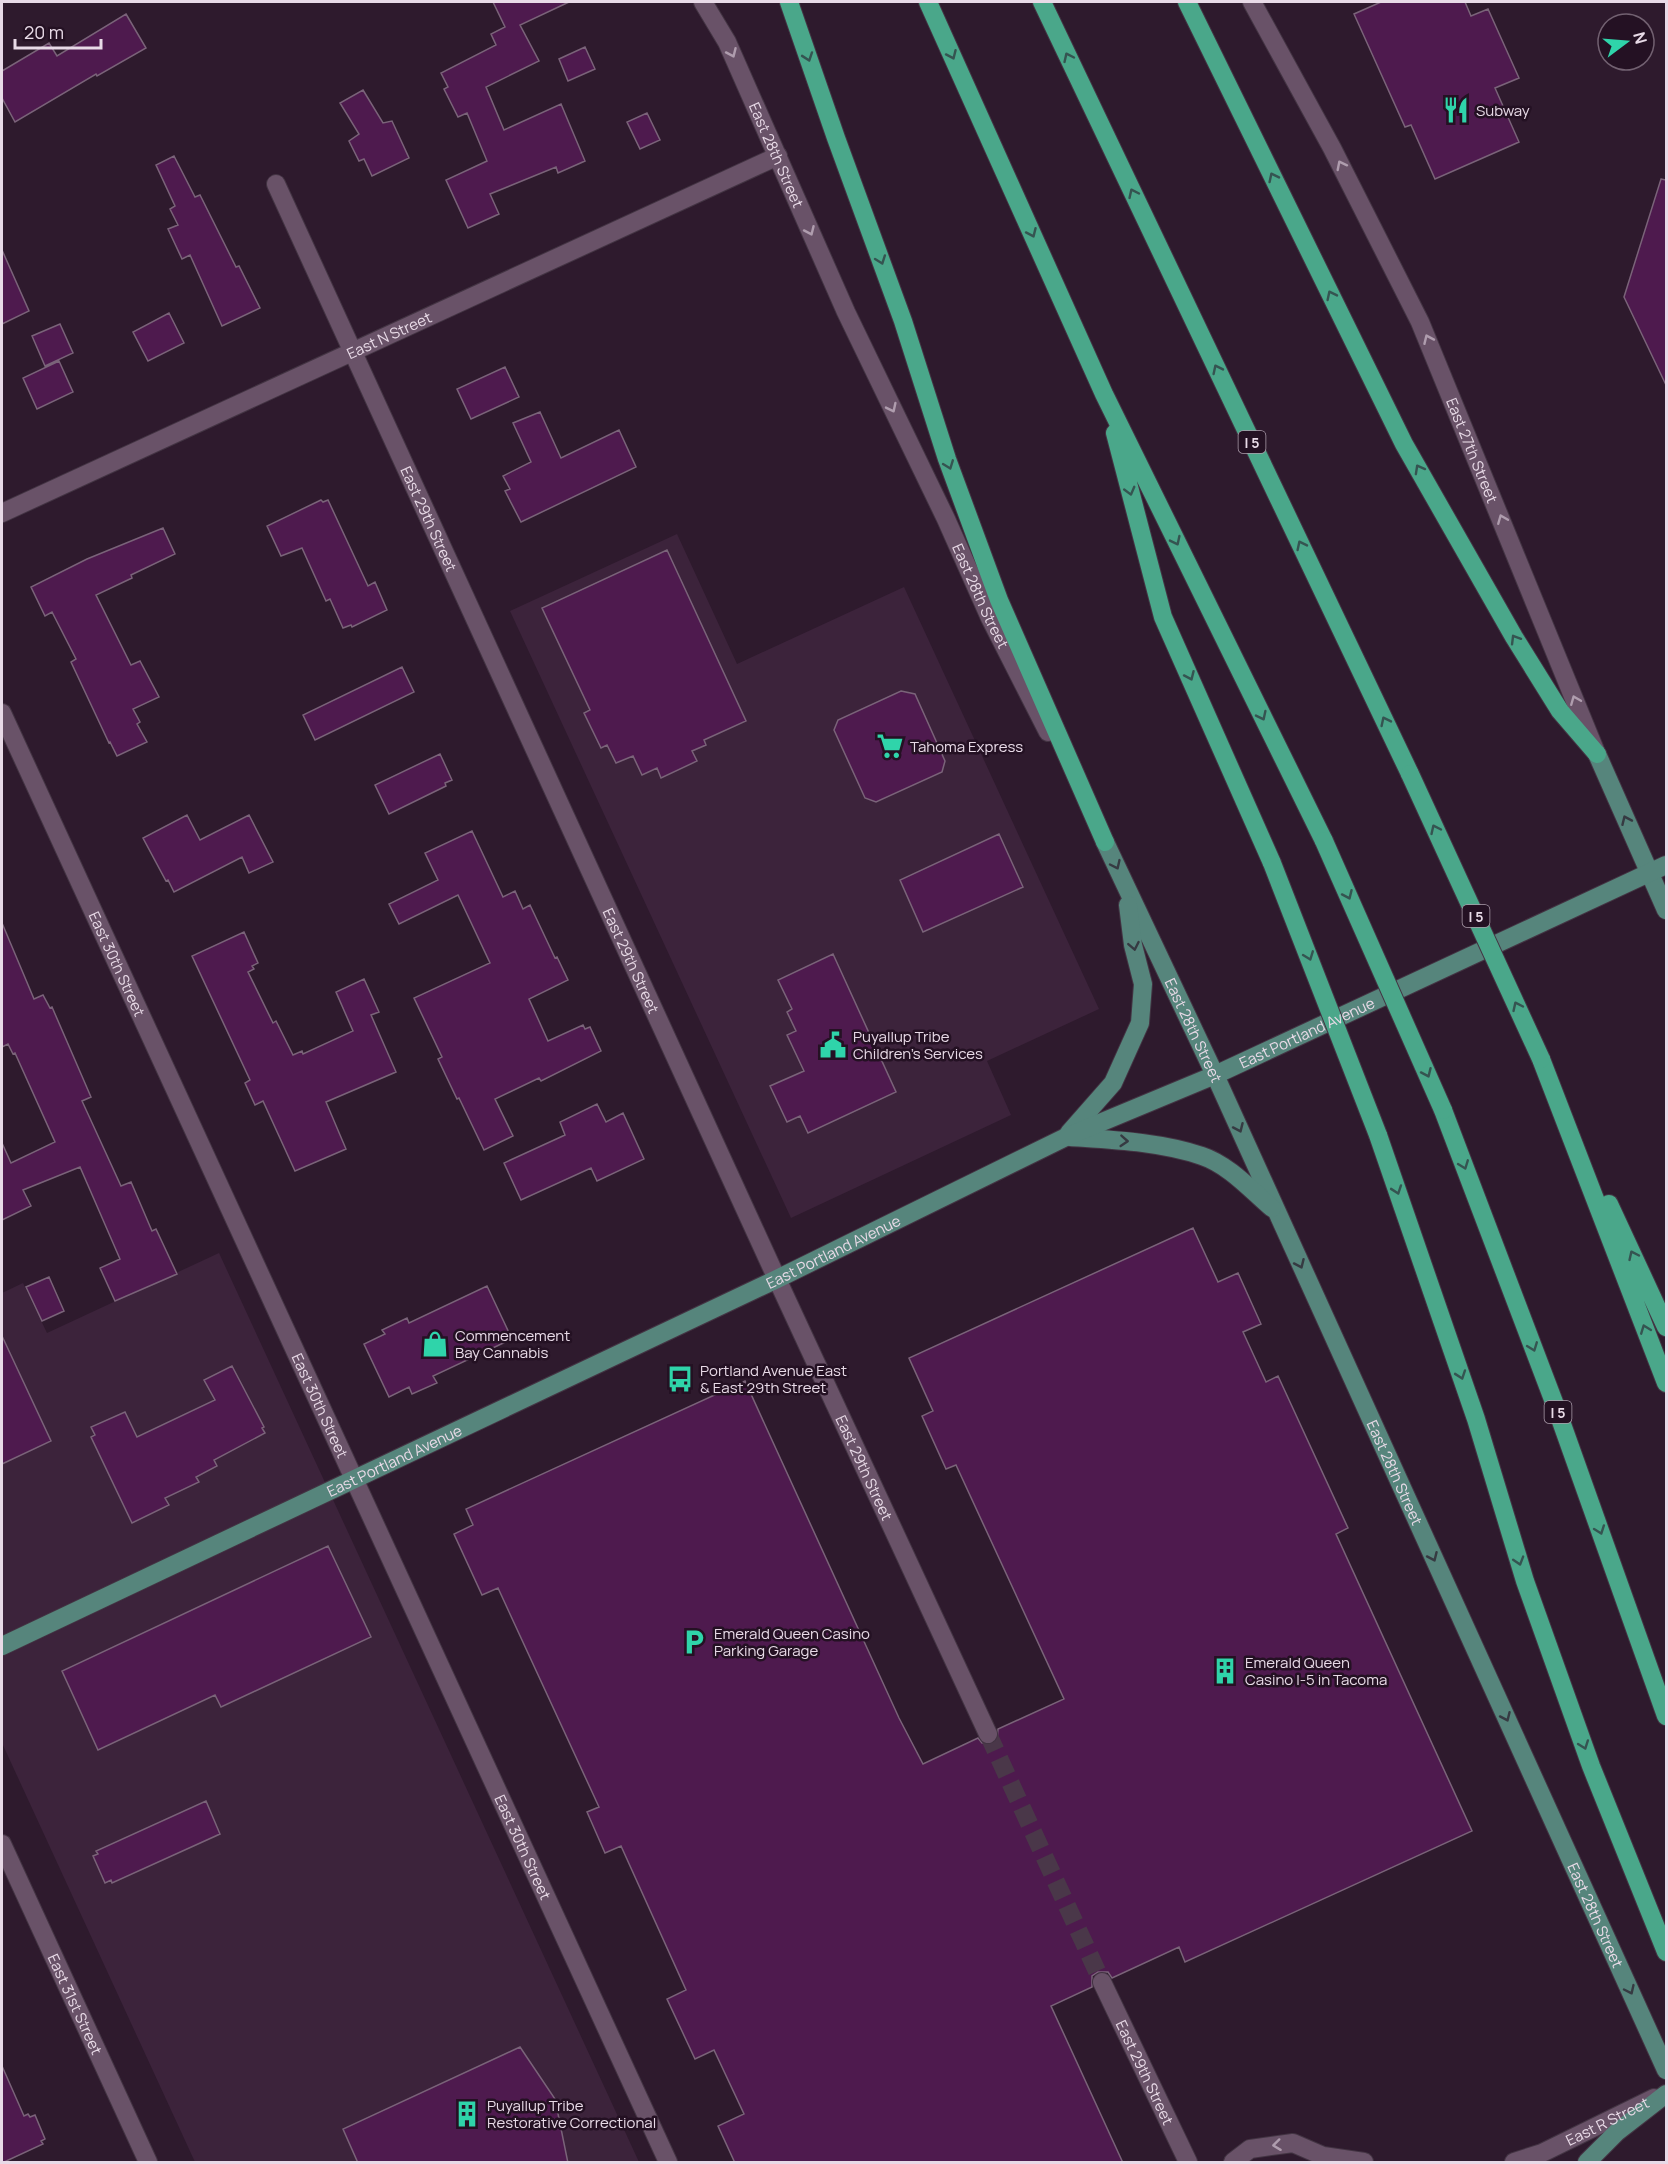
<svg xmlns="http://www.w3.org/2000/svg" width="1668" height="2164" font-family="Manrope,sans-serif">
<style>
.built{fill:#3c233b}
.building{fill:#4e1a4e;stroke:#7a6379;stroke-width:1.5}
.lines{fill:none;stroke-linecap:round;stroke-linejoin:round}
.minor-tunnel{stroke:#4a3749;stroke-width:18;stroke-dasharray:18 9;stroke-linecap:butt}
.minor-casing{stroke:#433443;stroke-width:20}
.major-casing{stroke:#433443;stroke-width:20}
.highway-casing{stroke:#433443;stroke-width:20}
.minor{stroke:#695268;stroke-width:18}
.major{stroke:#56857c;stroke-width:18}
.highway{stroke:#4aa78a;stroke-width:18}
.highway-bridge-casing{stroke:#433443;stroke-width:20;stroke-linecap:butt}
.highway-bridge{stroke:#4aa78a;stroke-width:18}
.oneway{stroke:#af9dae}
.oneway2{stroke:#355451}
.oneway3{stroke:#363a42}
.labels{text-anchor:middle;dominant-baseline:central;stroke-width:5;stroke-linejoin:round;paint-order:stroke}
.shield{fill:#241123;stroke:#ad9eac;stroke-width:1.5}
.shield-label{font-size:14px;font-weight:bold;fill:#e8dae7}
.poi-label{font-size:15px;fill:#e8dae7;stroke:#241123;text-anchor:start}
.street-label{font-size:15px;fill:#e8dae7;stroke:#241123}
</style>
<rect width="100%" height="100%" fill="#2e1a2d"/>
<!-- built -->
<path class="built" d="M677,534l60,130 167,-77 195,422 -112,52 24,54 -220,103 -281,-607z
M219,1253l420,909h-444l-193,-419v-450l21,-10 24,50z"/>
<!-- building -->
<path class="building" d="M493,2h76l-49,23 19,36 -53,26 18,43 57,-26 24,57 -27,12 -2,-6 -66,27 9,20 -31,14 -22,-48 41,-19 -20,-48 -9,4 -14,-28 4,-2 -7,-14 55,-28 -5,-11 14,-7z
M1381,2h84l6,14 17,-7 31,69 -24,10 24,54 -84,37 -24,-54 -6,2 -51,-113z
M126,14l20,34 -49,28 -1,-2 -81,48 -13,-24v-27l47,-28 8,13z
M585,47l10,22 -27,12 -9,-22z
M363,90l20,33 9,-2 17,37 -37,18 -8,-17 -5,2 -10,-20 10,-7 -19,-31z
M647,113l13,27 -20,9 -13,-27z
M174,156l21,41 5,-2 36,72 3,-1 21,42 -38,18 -32,-71 -8,4 -14,-30 10,-4 -8,-16 5,-3 -19,-41z
M1661,179l5,1v205l-42,-88z
M2,250l27,61 -27,13z
M169,313l15,30 -36,18 -15,-29z
M60,324l13,29 -28,13 -13,-30z
M59,361l14,31 -36,17 -14,-31z
M505,367l14,30 -48,22 -14,-30z
M540,412l21,46 58,-28 17,37 -115,55 -16,-31 5,-2 -7,-13 28,-14 -18,-39z
M321,500l2,2 5,-2 40,86 7,-4 12,28 -35,17 -1,-2 -8,3 -13,-29 -4,2 -24,-53 -21,8 -14,-30z
M163,528l12,26 -44,21 1,3 -36,17 35,70 9,-4 19,36 -26,12 7,13 -3,2 10,18 -30,14 -7,-14 -1,1 -38,-81 5,-3 -24,-47 -7,4 -14,-29 56,-28z
M667,550l79,171 -42,19 2,5 -14,6 5,10 -36,17 -4,-10 -15,7 -9,-19 -17,7 -9,-18 -6,3 -17,-35 6,-3 -48,-102z
M402,667l12,25 -99,48 -12,-25z
M901,691l14,3 30,67 -3,11 -66,30 -11,-4 -31,-68 4,-10z
M440,754l12,26 -7,3 1,3 -57,28 -14,-29z
M187,815l13,25 49,-25 24,47 -24,11 -7,-16 -68,35 -6,-12 -2,1 -23,-43z
M472,831l31,66 12,-6 8,18 7,-4 25,53 2,-1 11,23 -39,19 19,42 35,-16 2,4 5,-2 11,24 -60,30 -2,-3 -44,21 18,37 -29,14 -25,-52 -2,1 -19,-40 4,-2 -28,-59 76,-35 -32,-68 -59,29 -10,-20 49,-24 -13,-27z
M999,834l24,53 -100,45 -23,-52z
M2,923l32,76 9,-4 7,13 2,-1 39,90 -9,4 39,85 10,-4 21,49 4,-2 21,45 -62,27 -15,-33 20,-9 -40,-92 -57,23 8,16 -29,14v-77l9,20 44,-21 -40,-89 -2,1 -5,-10 -6,3z
M244,932l14,31 -6,3 2,3 -6,3 25,51 3,-2 17,34 9,-4 1,3 50,-23 -17,-39 28,-13 15,33 -8,3 25,57 -70,30 20,47 -51,22 -32,-70 -8,4 -10,-22 5,-3 -58,-124z
M833,954l63,138 -88,41 -8,-17 -13,6 -17,-36 34,-15 -17,-36 9,-4 -9,-19 5,-3 -14,-29z
M597,1104l9,18 17,-9 21,46 -47,22 -6,-13 -70,32 -17,-37 61,-28 -5,-13z
M1193,1228l25,54 20,-9 23,51 -18,8 23,50 12,-6 70,152 -12,6 136,297 -287,131 -6,-15 -67,31 -4,-6h-10l-6,4v11l-41,19 72,157h-388l-17,-37 26,-12 -30,-64 -19,9 -28,-60 19,-9 -65,-144 -16,7 -18,-41 12,-5 -101,-219 -16,7 -28,-61 19,-9 -7,-16 279,-128 154,337 24,46 55,-26 4,5 10,1 5,-4 1,-11 66,-30 -108,-234 -10,4 -24,-53 11,-5 -24,-53z
M49,1277l15,34 -22,10 -16,-34z
M487,1286l25,53 -79,37 4,7 -25,11 -3,-7 -20,10 -25,-53 21,-10 -3,-4 25,-12 2,5z
M2,1336l49,105 -49,23z
M232,1366l32,61 -2,1 3,5 -51,27 3,6 -21,11 3,5 -34,16 4,7 -37,18 -41,-86 4,-2 -4,-8 34,-15 12,25 78,-37 -11,-20z
M328,1546l43,91 -150,70 -6,-12 -117,55 -36,-79z
M206,1801l14,33 -108,49 -1,-3 -6,3 -12,-27 5,-2 -2,-3z
M520,2047l35,52 13,64h-210l-15,-34z
M2,2066l22,50 4,-2 2,3 5,-2 10,24 -4,2 2,3 -41,19z"/>
<g class="lines">
<!-- minor-tunnel -->
<path class="minor-tunnel" d="M988,1734l114,248"/>
<!-- minor casing -->
<g class="minor-casing">
<g id="minor">
<path id="s1" d="M703,2l24,40 119,270 100,207 44,99 58,114"/>
<path id="s2" d="M1252,2l80,146 88,174 175,428"/>
<path id="s3" d="M276,184l501,1095 211,455"/>
<path id="s4" d="M2,513l776,-357"/>
<path id="s5" d="M2,713l666,1449"/>
<path id="s6" d="M2,1844l146,318"/>
<path id="s7" d="M1102,1982l86,180"/>
<path d="M1233,2162l17,-13 43,-6 30,13 41,6"/>
<path id="s8" d="M1514,2162l28,-9 112,-55"/>
</g>
</g>
<!-- major casing -->
<g class="major-casing">
<g id="major">
<path d="M1597,754l69,156"/>
<path id="s9" d="M1105,842l110,233 451,995"/>
<path d="M1069,1133l44,-50 27,-60 3,-39 -10,-39 -5,-40"/>
<path d="M1070,1137c43,3 91,5 132,19 27,9 49,34 70,52"/>
<path id="s10" d="M2,1646l775,-367 289,-142 149,-62 451,-210"/>
<path d="M1587,2162l30,-30 49,-38"/>
</g>
</g>
<!-- highway casing -->
<g class="highway-casing">
<path id="highway" d="M789,2l47,136 67,183 44,138 52,141 106,242
M928,2l176,392 220,447
M1042,2l368,772
M1187,2l217,442 110,193 46,74 37,43
M1115,433l48,184 109,246
M1541,1059l125,324
M1443,1110l114,300 109,306
M1378,1135l98,284 49,162 66,185 75,186
M1609,1204l57,123"/>
</g>
<!-- minor -->
<use href="#minor" class="minor"/>
<!-- major -->
<use href="#major" class="major"/>
<!-- highway -->
<use href="#highway" class="highway"/>
<!-- highway-bridge casing -->
<g class="highway-bridge-casing">
<path id="highway-bridge" d="M1410,774l131,285
M1324,841l119,269
M1272,863l106,272"/>
</g>
<!-- highway-bridge -->
<use href="#highway-bridge" class="highway-bridge"/>
</g>
<!-- one-way arrows -->
<defs><path id="oneway-chevron" d="M-2-3.5L2.5 0L-2 3.5" fill="none" stroke-width="1.6" stroke-linecap="round" stroke-linejoin="round" transform="scale(1.5)"/></defs>
<g class="oneway">
<use href="#oneway-chevron" transform="translate(732 53) rotate(66)"/>
<use href="#oneway-chevron" transform="translate(1341 165) rotate(-117)"/>
<use href="#oneway-chevron" transform="translate(810 231) rotate(66)"/>
<use href="#oneway-chevron" transform="translate(1428 339) rotate(-114)"/>
<use href="#oneway-chevron" transform="translate(892 408) rotate(64)"/>
<use href="#oneway-chevron" transform="translate(1502 519) rotate(-112)"/>
<use href="#oneway-chevron" transform="translate(1575 700) rotate(-112)"/>
<use href="#oneway-chevron" transform="translate(1277 2145) rotate(173)"/>
</g>
<g class="oneway2">
<use href="#oneway-chevron" transform="translate(952 55) rotate(66)"/>
<use href="#oneway-chevron" transform="translate(808 57) rotate(71)"/>
<use href="#oneway-chevron" transform="translate(1068 57) rotate(-115)"/>
<use href="#oneway-chevron" transform="translate(1273 177) rotate(-116)"/>
<use href="#oneway-chevron" transform="translate(1133 193) rotate(-115)"/>
<use href="#oneway-chevron" transform="translate(1032 233) rotate(66)"/>
<use href="#oneway-chevron" transform="translate(881 260) rotate(70)"/>
<use href="#oneway-chevron" transform="translate(1331 295) rotate(-116)"/>
<use href="#oneway-chevron" transform="translate(1217 369) rotate(-116)"/>
<use href="#oneway-chevron" transform="translate(949 465) rotate(69)"/>
<use href="#oneway-chevron" transform="translate(1419 469) rotate(-119)"/>
<use href="#oneway-chevron" transform="translate(1130 491) rotate(75)"/>
<use href="#oneway-chevron" transform="translate(1176 541) rotate(64)"/>
<use href="#oneway-chevron" transform="translate(1301 545) rotate(-116)"/>
<use href="#oneway-chevron" transform="translate(1515 639) rotate(-121)"/>
<use href="#oneway-chevron" transform="translate(1190 676) rotate(66)"/>
<use href="#oneway-chevron" transform="translate(1262 716) rotate(64)"/>
<use href="#oneway-chevron" transform="translate(1385 721) rotate(-116)"/>
<use href="#oneway-chevron" transform="translate(1435 829) rotate(-115)"/>
<use href="#oneway-chevron" transform="translate(1348 895) rotate(66)"/>
<use href="#oneway-chevron" transform="translate(1309 956) rotate(69)"/>
<use href="#oneway-chevron" transform="translate(1517 1006) rotate(-115)"/>
<use href="#oneway-chevron" transform="translate(1427 1073) rotate(66)"/>
<use href="#oneway-chevron" transform="translate(1464 1165) rotate(69)"/>
<use href="#oneway-chevron" transform="translate(1397 1190) rotate(71)"/>
<use href="#oneway-chevron" transform="translate(1633 1255) rotate(-115)"/>
<use href="#oneway-chevron" transform="translate(1645 1329) rotate(-111)"/>
<use href="#oneway-chevron" transform="translate(1533 1347) rotate(69)"/>
<use href="#oneway-chevron" transform="translate(1461 1375) rotate(71)"/>
<use href="#oneway-chevron" transform="translate(1600 1530) rotate(70)"/>
<use href="#oneway-chevron" transform="translate(1519 1561) rotate(73)"/>
<use href="#oneway-chevron" transform="translate(1584 1745) rotate(70)"/>
</g>
<g class="oneway3">
<use href="#oneway-chevron" transform="translate(1626 820) rotate(-114)"/>
<use href="#oneway-chevron" transform="translate(1116 865) rotate(65)"/>
<use href="#oneway-chevron" transform="translate(1134 946) rotate(79)"/>
<use href="#oneway-chevron" transform="translate(1239 1128) rotate(66)"/>
<use href="#oneway-chevron" transform="translate(1124 1141) rotate(4)"/>
<use href="#oneway-chevron" transform="translate(1300 1264) rotate(66)"/>
<use href="#oneway-chevron" transform="translate(1433 1557) rotate(66)"/>
<use href="#oneway-chevron" transform="translate(1506 1717) rotate(66)"/>
<use href="#oneway-chevron" transform="translate(1630 1990) rotate(65)"/>
</g>
<!-- icons -->
<defs>
<g id="restaurant-bare" transform="scale(2.07)"><path d="M-5-6h1v4h1v-4h1v4h1v-4h1v5L-1.5 .5V6h-2V.5L-5-1ZM5-6V6H3V1.5H1.5Q1.5-4 5-6Z" fill="#2fd4aa" stroke="#241123" stroke-width="2.5" paint-order="stroke"/></g>
<g id="supermarket-bare" transform="scale(2.07)"><path d="M-6-5.5h2.5l.6 2H6L4.5 2H-2.5L-4.4-4H-6ZM-1.5 3.2a1.3 1.3 0 1 0 .1 0ZM3 3.2a1.3 1.3 0 1 0 .1 0Z" fill="#2fd4aa" stroke="#241123" stroke-width="2.5" paint-order="stroke"/></g>
<g id="civic-bare" transform="scale(2.07)"><path d="M-.6-6.5H3V-4.5H.6V-3L4-1V1h2V6H-6V1h2V-1L-.6-3ZM-1.2 2.5V6h2.4V2.5Z" fill="#2fd4aa" stroke="#241123" stroke-width="2.5" paint-order="stroke"/></g>
<g id="shop-bare" transform="scale(2.07)"><path d="M-5-2.5h2.3a2.7 3.5 0 0 1 5.4 0H5L5.5 6h-11ZM-1.5-2.5h3a1.5 2.3 0 0 0-3 0Z" fill="#2fd4aa" stroke="#241123" stroke-width="2.5" paint-order="stroke"/></g>
<g id="bus-bare" transform="scale(2.07)"><path d="M-5-6H5V4H4V6H2V4H-2V6H-4V4H-5ZM-3.5-4V0h7V-4ZM-3.5 1.2v1.5H-2V1.2ZM2 1.2v1.5H3.5V1.2Z" fill="#2fd4aa" stroke="#241123" stroke-width="2.5" paint-order="stroke"/></g>
<g id="parking-bare" transform="scale(2.07)"><path d="M-3.5-5.5H1a3.5 3.5 0 0 1 0 7H-1V5.5H-3.5ZM-1-3.4V-.6H.8a1.4 1.4 0 0 0 0-2.8Z" fill="#2fd4aa" stroke="#241123" stroke-width="2.5" paint-order="stroke"/></g>
<g id="building-bare" transform="scale(2.07)"><path d="M-4-6H4V6H1V3H-1V6H-4ZM-2.5-4.3h1.7v1.8h-1.7ZM.8-4.3h1.7v1.8H.8ZM-2.5-1h1.7V.8h-1.7ZM.8-1h1.7V.8H.8Z" fill="#2fd4aa" stroke="#241123" stroke-width="2.5" paint-order="stroke"/></g>
</defs>
<g fill-rule="evenodd">
<use href="#restaurant-bare" x="1456" y="110"/>
<use href="#supermarket-bare" x="890" y="746"/>
<use href="#civic-bare" x="833" y="1045"/>
<use href="#shop-bare" x="435" y="1344"/>
<use href="#bus-bare" x="680" y="1379"/>
<use href="#parking-bare" x="694" y="1642"/>
<use href="#building-bare" x="1225" y="1671"/>
<use href="#building-bare" x="467" y="2114"/>
</g>
<g class="labels">
<!-- shield labels -->
<g class="shield">
<rect x="1238.5" y="431" width="27" height="22" rx="4.5"/>
<rect x="1462.5" y="905" width="27" height="22" rx="4.5"/>
<rect x="1544.5" y="1401" width="27" height="22" rx="4.5"/>
</g>
<g class="shield-label">
<text x="1252" y="442">I 5</text>
<text x="1476" y="916">I 5</text>
<text x="1558" y="1412">I 5</text>
</g>
<!-- poi labels -->
<g class="poi-label">
<text x="1476" y="110">Subway</text>
<text x="910" y="746">Tahoma Express</text>
<text x="853" y="1036">Puyallup Tribe<tspan x="853" dy="17">Children's Services</tspan></text>
<text x="455" y="1335">Commencement<tspan x="455" dy="17">Bay Cannabis</tspan></text>
<text x="700" y="1370">Portland Avenue East<tspan x="700" dy="17">&amp; East 29th Street</tspan></text>
<text x="714" y="1633">Emerald Queen Casino<tspan x="714" dy="17">Parking Garage</tspan></text>
<text x="1245" y="1662">Emerald Queen<tspan x="1245" dy="17">Casino I-5 in Tacoma</tspan></text>
<text x="487" y="2105">Puyallup Tribe<tspan x="487" dy="17">Restorative Correctional</tspan></text>
</g>
<!-- street labels -->
<g class="street-label">
<text stroke="none"><textPath href="#s1" startOffset="170">East 28th Street</textPath></text>
<text stroke="none"><textPath href="#s4" startOffset="426">East N Street</textPath></text>
<text stroke="none"><textPath href="#s2" startOffset="500">East 27th Street</textPath></text>
<text stroke="none"><textPath href="#s3" startOffset="368">East 29th Street</textPath></text>
<text stroke="none"><textPath href="#s1" startOffset="656">East 28th Street</textPath></text>
<text stroke="none"><textPath href="#s3" startOffset="854">East 29th Street</textPath></text>
<text stroke="none"><textPath href="#s5" startOffset="276">East 30th Street</textPath></text>
<text stroke="none"><textPath href="#s9" startOffset="208">East 28th Street</textPath></text>
<text stroke="none"><textPath href="#s10" startOffset="1442">East Portland Avenue</textPath></text>
<text stroke="none"><textPath href="#s10" startOffset="920">East Portland Avenue</textPath></text>
<text stroke="none"><textPath href="#s5" startOffset="762">East 30th Street</textPath></text>
<text stroke="none"><textPath href="#s10" startOffset="434">East Portland Avenue</textPath></text>
<text stroke="none"><textPath href="#s3" startOffset="1412">East 29th Street</textPath></text>
<text stroke="none"><textPath href="#s9" startOffset="694">East 28th Street</textPath></text>
<text stroke="none"><textPath href="#s5" startOffset="1248">East 30th Street</textPath></text>
<text stroke="none"><textPath href="#s9" startOffset="1180">East 28th Street</textPath></text>
<text stroke="none"><textPath href="#s6" startOffset="176">East 31st Street</textPath></text>
<text stroke="none"><textPath href="#s7" startOffset="100">East 29th Street</textPath></text>
<text stroke="none"><textPath href="#s8" startOffset="102">East R Street</textPath></text>
</g>
</g>
<!-- border -->
<rect width="1668" height="2164" fill="none" stroke="#e8dae7" stroke-width="6"/>
<!-- north arrow -->
<g transform="translate(1626 42) rotate(74)"><circle r="28" fill="#241123" stroke="#726171" stroke-width="1.5"/>
<path d="M0-4.5L10 22L0 15L-10 22Z" fill="#2fd4aa"/>
<text y="-9" font-size="16" font-weight="bold" text-anchor="middle" fill="#e8dae7">N</text>
</g>
<!-- scale -->
<path d="M15 39v9h86v-9" fill="none" stroke="#e8dae7" stroke-width="3"/>
<text x="24" y="39" font-size="18" fill="#e8dae7" stroke="#241123" stroke-width="4.5" paint-order="stroke">20 m</text>
</svg>
